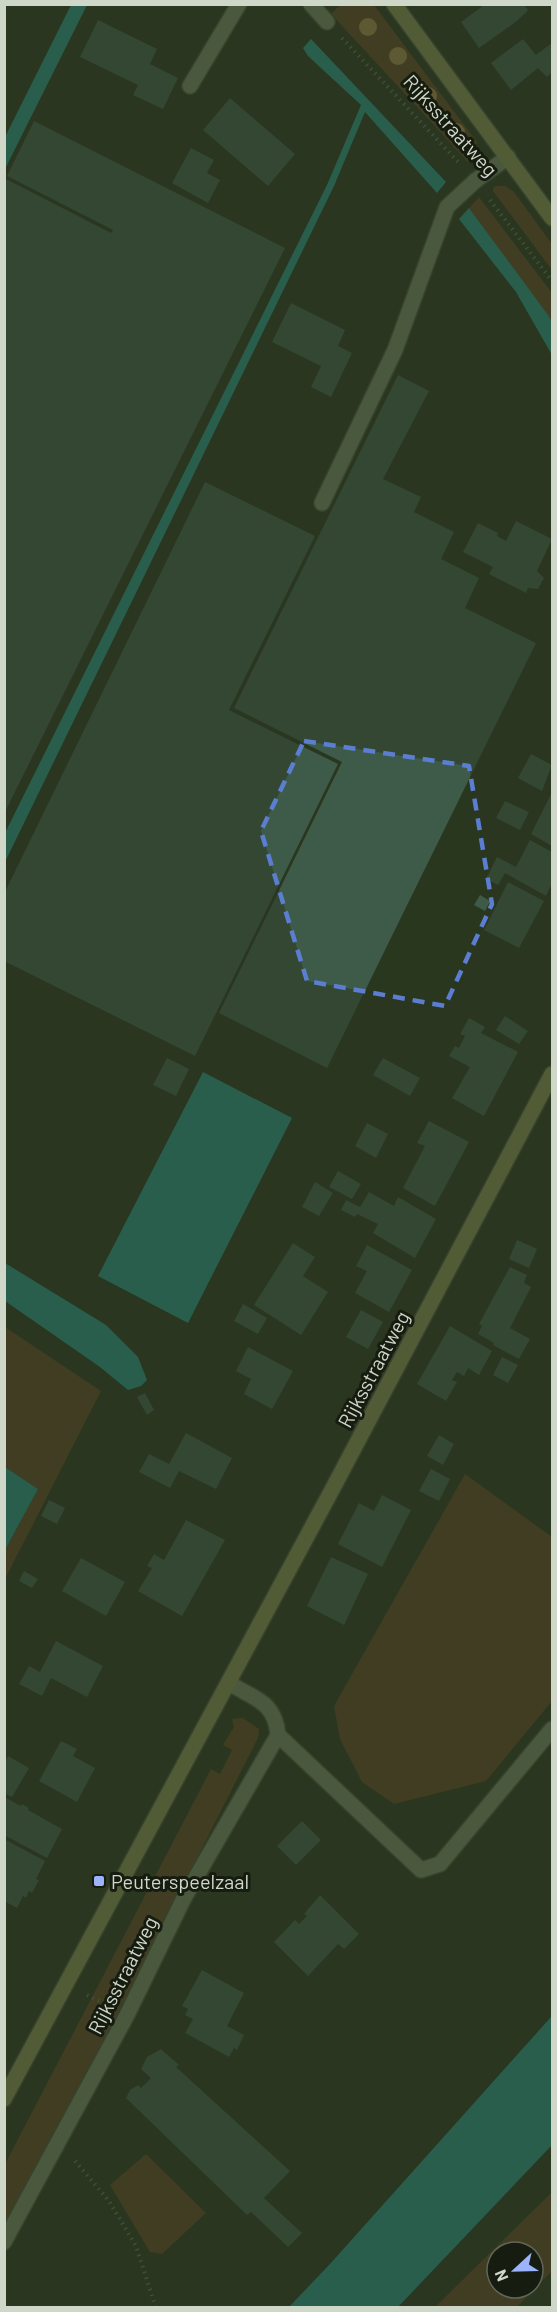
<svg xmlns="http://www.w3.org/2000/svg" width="557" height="2312" font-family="Barlow,sans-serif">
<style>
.green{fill:#5b4626;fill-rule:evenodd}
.water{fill:#298d84}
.building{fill:#3e5b4a}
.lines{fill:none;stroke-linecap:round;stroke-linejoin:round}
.lane-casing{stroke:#47523d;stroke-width:18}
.street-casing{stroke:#47523d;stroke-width:18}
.secondary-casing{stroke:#47523d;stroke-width:18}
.path{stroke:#5f6b56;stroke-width:4;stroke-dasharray:1.5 4.5;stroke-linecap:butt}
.lane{stroke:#718065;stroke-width:15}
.street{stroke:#718065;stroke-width:15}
.secondary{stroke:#828956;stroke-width:15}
.tree{fill:#9c834a}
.marked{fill:none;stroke:#5b7ed2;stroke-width:4.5;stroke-dasharray:12 8;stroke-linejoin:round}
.poi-dot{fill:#9bb4fd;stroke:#171c11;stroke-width:2}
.labels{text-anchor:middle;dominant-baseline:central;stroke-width:6;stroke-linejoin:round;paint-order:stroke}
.street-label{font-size:20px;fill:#ced7c8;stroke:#171c11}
.poi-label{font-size:20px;fill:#ced7c8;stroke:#171c11;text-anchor:start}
</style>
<rect width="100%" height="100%" fill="#2a371f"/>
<!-- green -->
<path class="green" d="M341,4l33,1 103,137 -5,17 -4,3 -137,-148z
M496,186h9l9,6 38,52v26l-59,-79v-3z
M479,197l73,96v29l-83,-114z
M5,1327l96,64 -96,188v-29l33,-61 -33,-22z
M465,1474l87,63v164l-66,80 -92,23 -32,-22 -22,-43 -6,-33z
M243,1718l16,11 -1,9 -253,497v-71l206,-395 9,5 12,-24 -9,-5 11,-18 -2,-8z
M146,2154l60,59 -44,41 -12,-2 -40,-67z
M552,2192v79l-35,36h-82zM497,2252h36v36h-36z"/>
<!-- water -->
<path class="water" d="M71,5h16l-82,164v-32z
M311,39l135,143 -9,11 -72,-81 -31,74 -329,676v-29l322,-648 34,-80 -53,-49 -5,-8z
M469,208l79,107 4,7v33l-36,-63 -57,-73z
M203,1072l89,46 -104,205 -90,-47z
M5,1263l101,62 32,32 9,23 -6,6 -13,4 -28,-23 -95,-66z
M5,1467l33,22 -33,61z
M551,2017l1,2v126l-154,162h-109l41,-43z"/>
<!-- building -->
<path class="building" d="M484,5h40l4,5 -11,11 -38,27 -18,-26z
M98,20l59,29 -7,15 28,14 -15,31 -30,-14 5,-10 -58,-28z
M523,39l13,16 16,-12v29l-5,5 -9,-9 -27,22 -20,-27z
M230,98l65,56 -27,32 -65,-56z
M34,121l251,127 -281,566v-631l2,-4 105,54 2,-3 -106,-54z
M191,148l23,12 -7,13 13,7 -12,23 -36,-20z
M291,303l54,27 -7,16 14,7 -21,44 -20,-10 10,-21 -49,-24z
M398,375l31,16 -46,88 38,18 -7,15 40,20 -13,27 38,19 -14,30 71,35 -209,425 -108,-55 123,-251 -108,-54z
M205,482l110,54 -86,174 109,54 -143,292 -191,-95v-67z
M516,521l36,18 -15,32 7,7 -6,11 -10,-1 -2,5 -37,-19 4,-7 -30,-15 15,-29 20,10 -1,3 9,5z
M531,754l21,11 -10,26 -24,-13z
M552,792v54l-21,-12z
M505,801l24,11 -9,18 -24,-12z
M530,840l22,12v31l-6,13 -41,-23 -7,12 -12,-6 11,-22 19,10z
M508,882l36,19 -25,47 -35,-18z
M480,895l10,6 -5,10 -11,-6z
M505,1016l23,15 -9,13 -23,-14z
M469,1018l16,9 -4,6 37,19 -34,64 -32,-18 18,-31 -21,-11 6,-10 4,2 6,-12 -5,-2z
M167,1058l22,11 -13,27 -23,-11z
M383,1058l37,20 -10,18 -37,-21z
M429,1121l40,21 -34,64 -32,-18 22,-42 -8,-3z
M367,1123l21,11 -12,24 -21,-12z
M338,1171l23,13 -9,15 -23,-12z
M315,1182l18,11 -14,23 -17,-9z
M369,1192l25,14 4,-9 38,22 -21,39 -42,-25 5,-9 -21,-10 -2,3 -14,-7 5,-10 14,7z
M517,1240l20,9 -8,19 -20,-9z
M293,1243l22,14 -12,19 25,16 -27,43 -47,-30z
M367,1245l45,25 -23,42 -34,-19 12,-22 -11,-5z
M510,1267l17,8 -3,8 7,4 -21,41 20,11 -11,20 -26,-14 1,-2 -16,-9 4,-8 -3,-2z
M243,1304l24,14 -9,16 -24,-13z
M361,1310l22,12 -15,27 -22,-12z
M450,1326l42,25 -13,24 -11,-7 -4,8 -7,-4 -5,8 5,2 -11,19 -29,-17z
M248,1347l45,24 -21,38 -28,-15 7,-15 -15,-8z
M502,1357l16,8 -10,18 -15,-8z
M145,1393l9,17 -7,5 -10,-18z
M186,1433l46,25 -16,31 -37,-18 -9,17 -31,-16 10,-18 20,10z
M439,1435l15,9 -11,21 -16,-9z
M431,1469l19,10 -11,22 -20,-10z
M382,1495l29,15 -29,57 -44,-23 21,-41 15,8z
M49,1500l16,8 -8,16 -16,-8z
M186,1520l39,20 -43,76 -44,-25 14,-23 -5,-2 7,-12 10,6z
M331,1557l37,17 -24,51 -37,-19z
M81,1558l44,24 -19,34 -44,-25z
M24,1571l14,8 -6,9 -13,-7z
M56,1641l47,25 -16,31 -36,-19 -9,18 -23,-12 10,-18 11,6z
M61,1741l16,8 -4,7 22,12 -18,34 -38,-21z
M8,1756l21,12 -17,29 -8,-4v-30z
M4,1797l17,9 1,-2 7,4 -1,2 34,19 -15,29 -43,-23z
M302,1821l19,19 -25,25 -19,-19z
M4,1839l41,22 -9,18 3,1 -7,13 -3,-2 -3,7 -3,-2 -6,12 -13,-7z
M320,1895l39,39 -15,15 -6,-5 -30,32 -34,-34 21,-22 4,4 8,-8 -3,-2z
M202,1970l42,23 -17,33 17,9 -7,15 -3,-2 -5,9 -44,-24 8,-14 -8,-4 3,-6 -6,-3z
M161,2049l18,16 -3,2 114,104 -26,27 38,35 -14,14 -37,-35 -4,3 -121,-117 4,-8 8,-5 3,3 10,-10 -10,-9 6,-12z"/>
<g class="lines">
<!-- lane casing -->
<g class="lane-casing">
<path id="lane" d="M190,86l49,-82
M322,503l73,-153 52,-143 28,-26
M278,1735l143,135 19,-6 112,-135"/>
</g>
<!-- street casing -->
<g class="street-casing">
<path id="street" d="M311,4l16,18
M475,181l33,-24
M4,2242l123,-227 57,-117 94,-163c-3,-34 -24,-36 -49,-52"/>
</g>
<!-- secondary casing -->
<g class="secondary-casing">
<path id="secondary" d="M394,4l158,214
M4,2099l329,-611 219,-414"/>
</g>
<!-- path -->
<path class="path" d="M342,38l118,126
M490,200l62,81
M87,1995l18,9
M75,2161l34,40 27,45 20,62"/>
<!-- lane -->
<use href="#lane" class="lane"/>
<!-- street -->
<use href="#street" class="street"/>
<!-- secondary -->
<use href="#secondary" class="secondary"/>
</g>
<!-- trees -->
<g class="tree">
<circle cx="368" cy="27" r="9"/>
<circle cx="398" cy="56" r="9"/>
<circle cx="428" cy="96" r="9"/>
<circle cx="456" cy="132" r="9"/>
</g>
<!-- marked area -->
<path d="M0 0H557V2312H0ZM304,741l165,25 23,138 -47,102 -138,-25 -46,-150z" fill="#2a371f" fill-opacity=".55" fill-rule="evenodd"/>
<path class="marked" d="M304,741l165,25 23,138 -47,102 -138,-25 -46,-150z"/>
<!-- markers -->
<rect class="poi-dot" x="93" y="1875" width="12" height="12" rx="3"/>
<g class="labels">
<!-- street labels -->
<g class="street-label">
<text transform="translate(451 125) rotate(48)">Rijksstraatweg</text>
<text transform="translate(373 1369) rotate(-62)">Rijksstraatweg</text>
<text transform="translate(122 1975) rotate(-63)">Rijksstraatweg</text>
</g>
<!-- poi labels -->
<g class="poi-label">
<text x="111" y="1881">Peuterspeelzaal</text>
</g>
</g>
<!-- border -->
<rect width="557" height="2312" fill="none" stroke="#ced7c8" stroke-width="12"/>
<!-- north arrow -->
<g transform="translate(515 2270) rotate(248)"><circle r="28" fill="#171c11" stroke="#60675a" stroke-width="1.5"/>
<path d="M0-4.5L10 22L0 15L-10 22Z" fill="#9bb4fd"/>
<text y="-9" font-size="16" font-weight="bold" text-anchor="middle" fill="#ced7c8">N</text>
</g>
</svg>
